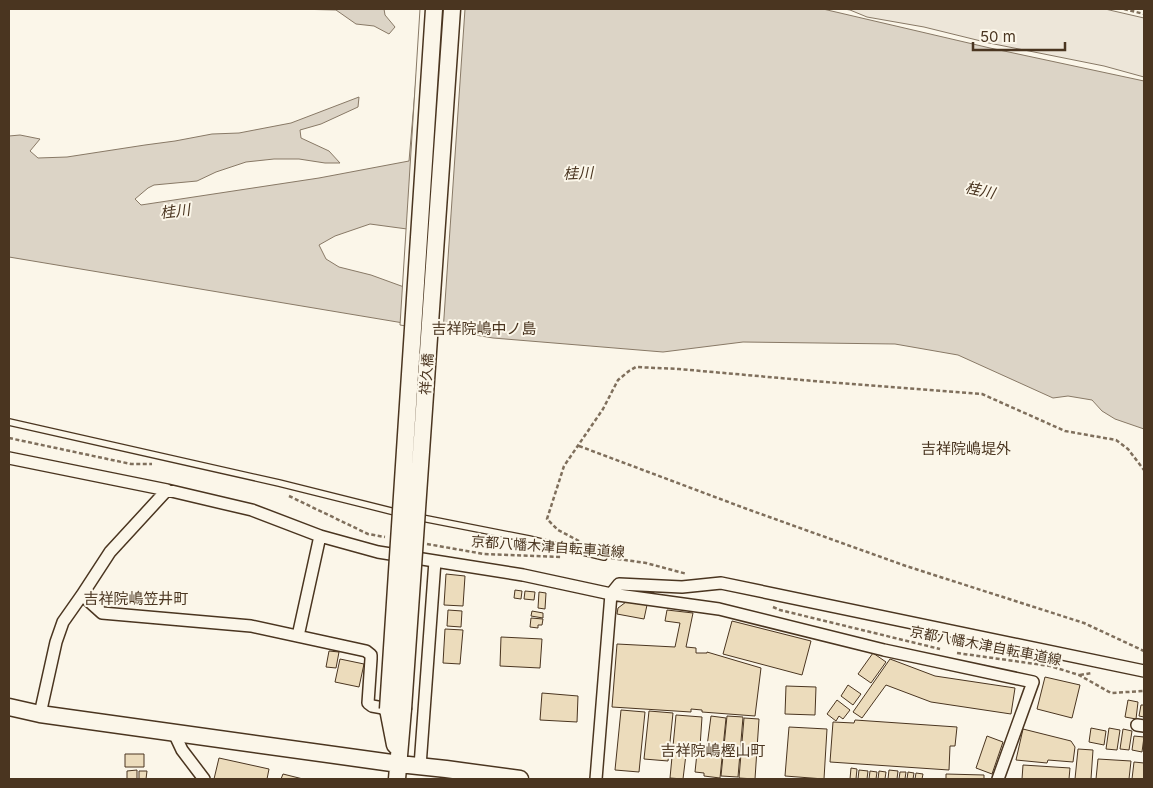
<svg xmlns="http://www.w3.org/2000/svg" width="1153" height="788" font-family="Inter,'Noto Sans JP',sans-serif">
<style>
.green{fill:#ede6d9;stroke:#887966}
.water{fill:#dcd4c6;stroke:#887966;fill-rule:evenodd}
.pier{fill:#fbf6e9;stroke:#887966}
.building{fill:#ecdcbc;stroke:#4a3520}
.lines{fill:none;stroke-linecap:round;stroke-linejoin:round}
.lane-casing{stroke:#4a3520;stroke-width:8}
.street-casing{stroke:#4a3520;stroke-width:14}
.secondary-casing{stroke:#4a3520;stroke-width:19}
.path{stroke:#7f6f5c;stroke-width:2.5;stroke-dasharray:4 2.5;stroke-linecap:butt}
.lane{stroke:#fbf6e9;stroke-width:5.5}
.street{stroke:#fbf6e9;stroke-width:11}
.secondary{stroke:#fbf6e9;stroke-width:16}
.secondary-bridge-casing{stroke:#4a3520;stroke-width:19;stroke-linecap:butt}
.secondary-bridge{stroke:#fbf6e9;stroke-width:16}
.labels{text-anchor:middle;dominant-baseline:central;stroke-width:4;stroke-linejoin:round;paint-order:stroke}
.street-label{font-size:14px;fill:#4a3520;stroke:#fbf6e9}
.water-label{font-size:15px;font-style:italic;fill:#4a3520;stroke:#fbf6e9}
.neighbourhood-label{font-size:15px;fill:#4a3520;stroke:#fbf6e9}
</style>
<rect width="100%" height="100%" fill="#fbf6e9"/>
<!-- green -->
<path class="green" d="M844,9h261l39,9v59l-40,-11 -115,-23 -65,-16 -57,-10 -17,-7z"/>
<!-- water -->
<path class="water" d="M293,9h91l1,6 10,12 -6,7 -15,-8 -18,-2 -20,-14z
M422,9h401l167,39 154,33v348l-29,-10 -13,-8 -10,-11 -24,-4 -15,2 -95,-43 -63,-11 -152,-2 -80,10 -170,-14 -484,-81v-121l11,-1 20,4 -10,12 8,7 29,-1 78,-12 30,-4 37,-7 27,-1 52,-10 68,-26 -1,10 -37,17 -21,6 1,8 28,13 11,12h-15l-26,-4h-25l-28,3 -30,10 -19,9 -43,4 -6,3 -13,11 6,6 178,-27 90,-17zM370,224l37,5 -3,58 -33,-12 -32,-8 -13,-8 -7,-14 16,-9z"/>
<!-- pier -->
<path class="pier" d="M420,9h45l-22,323 -43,-7z"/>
<!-- building -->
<path class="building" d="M446,574l19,2 -2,30 -19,-1z
M515,590l7,1 -1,8 -7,-1z
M525,591l10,1 -1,8 -10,-1z
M539,592l7,1 -1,16 -7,-1z
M626,602l21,3 -3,14 -27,-5 1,-6z
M448,610l14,1 -1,16 -14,-1z
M667,610l26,3 -7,34 10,1v5h11v-1l54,16 -6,48 -53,-4v-2l-11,-1v3l-79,-5 5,-63 58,3 5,-24 -15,-2z
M532,611l11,2v5l-12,-2z
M531,618l12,1 -1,6h-4v3l-8,-1z
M732,621l79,20 -9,34 -79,-21z
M445,629l18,1 -3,34 -17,-1z
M501,637l41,2 -2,29 -40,-2z
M329,651l10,1 -3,16 -10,-1z
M873,653l13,9 -15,21 -13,-9z
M340,659l24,5 -5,23 -24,-5z
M890,659l45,17 80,12 -4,26 -80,-12 -45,-17 -24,33 -9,-6z
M1045,677l35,8 -8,33 -35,-9z
M848,685l13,9 -8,11 -12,-9z
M786,686l30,1 -1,28 -30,-1z
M542,693l36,3 -1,26 -37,-2z
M837,700l13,10 -7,9 -4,-3 -3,5 -9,-7z
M1128,700l10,2 -2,17 -11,-2z
M1141,705h3v12l-5,-1z
M621,710l24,2 -6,60 -24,-2z
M649,711l24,2 -5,48 -24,-2z
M676,715l26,2 -2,30 -13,-1 -4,33 -13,-1z
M711,716l15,2 -6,60 -16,-2v-3l-9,-1 2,-19 9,1z
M727,716l16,1 -5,60 -17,-1z
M744,718l15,1 -4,60 -16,-1z
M855,720l102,7 -2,19h-5l-1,24 -119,-8 3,-40 21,1z
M789,727l38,2 -3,50 -39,-3z
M1091,728l15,3 -2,14 -15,-3z
M1109,728l11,2 -3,20 -11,-1z
M1023,729l48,12 4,6 -2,15 -25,-2 -1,3 -31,-3z
M1123,729l9,2 -3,19 -9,-1z
M987,736l16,6 -11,32 -16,-6z
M1134,736l10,1 -2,15 -10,-2z
M1078,749l15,1 -2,29h-16z
M125,754h19v13h-19z
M219,758l50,11 -2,10h-53z
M1098,759l33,2 -2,18h-33z
M1134,762l10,1v16h-12z
M1023,765l47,3 -1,11h-47z
M851,768l6,1 -1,10h-6z
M137,770v9h-10v-8z
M859,770l9,1 -1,8h-9z
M889,770l9,1 -1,8h-9z
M139,771h8l-1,8h-7z
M870,771l7,1 -1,7h-7z
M879,771l7,1 -1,7h-7z
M900,772h6l-1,7h-6z
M908,772l6,1 -1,6h-6z
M916,773l7,1 -1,5h-7z
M283,774l20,5h-22z
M946,774l38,1v4h-38z"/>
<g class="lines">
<!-- lane casing -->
<g class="lane-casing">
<path id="lane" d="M9,422l270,61 120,30
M417,517l112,22 75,18"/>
</g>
<!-- street casing -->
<g class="street-casing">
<path id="street" d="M9,458l158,32 85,20 68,26 58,16 145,23 88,19 108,15 165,41 149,32 -35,97
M82,595l20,18 149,13 115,25 5,4v4l-3,44 4,3 11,2 5,5
M298,636l22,-100
M40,714l16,-72 7,-20 19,-27 28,-43 57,-62
M1137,725l7,1
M174,733l8,17 22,29
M420,766l15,-205
M596,779l15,-185 8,-10 63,3 39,-4 423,88"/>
</g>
<!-- secondary casing -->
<g class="secondary-casing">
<path id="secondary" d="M9,707l31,7 359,50 47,5 74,10
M388,709l7,36
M397,779l6,-70"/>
</g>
<!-- path -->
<path class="path" d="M1124,9l20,5
M9,438l122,26h21
M579,446l168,63 159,57 178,57 60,28
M289,496l79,38 17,3
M579,541l-21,-11 -11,-11 17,-53 39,-57 15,-29 11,-9 7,-4 43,2 146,13 157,12 83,37 51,9 12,9 16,21
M427,544l57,10 77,3
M611,558l35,5 41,11
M773,607l7,3 160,39
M957,653l93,13 29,9 32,18 33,-2
M1080,675l12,-2"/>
<!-- lane -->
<use href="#lane" class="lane"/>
<!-- street -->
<use href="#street" class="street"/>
<!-- secondary -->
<use href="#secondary" class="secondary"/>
<!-- secondary-bridge casing -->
<g class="secondary-bridge-casing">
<path id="secondary-bridge" d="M388,709l46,-700
M403,709l49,-700"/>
</g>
<!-- secondary-bridge -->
<use href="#secondary-bridge" class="secondary-bridge"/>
</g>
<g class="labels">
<!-- street labels -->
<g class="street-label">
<text transform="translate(426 374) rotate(-86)">祥久橋</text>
<text transform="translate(548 546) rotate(4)">京都八幡木津自転車道線</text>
<text transform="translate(986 645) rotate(11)">京都八幡木津自転車道線</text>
</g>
<!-- water labels -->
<g class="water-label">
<text transform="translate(578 173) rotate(-2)">桂川</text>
<text transform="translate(980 190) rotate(13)">桂川</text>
<text transform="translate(175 211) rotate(-7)">桂川</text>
</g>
<!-- neighbourhood labels -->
<g class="neighbourhood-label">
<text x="484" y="328">吉祥院嶋中ノ島</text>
<text x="966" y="448">吉祥院嶋堤外</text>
<text x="136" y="598">吉祥院嶋笠井町</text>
<text x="713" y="750">吉祥院嶋樫山町</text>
</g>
</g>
<!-- border -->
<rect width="1153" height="788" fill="none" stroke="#4a3520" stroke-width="20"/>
<!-- scale -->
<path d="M973 42v8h92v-8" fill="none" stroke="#4a3520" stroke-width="2.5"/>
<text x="980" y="42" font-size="15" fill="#4a3520" stroke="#fbf6e9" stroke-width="4" paint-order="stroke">50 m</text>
</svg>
